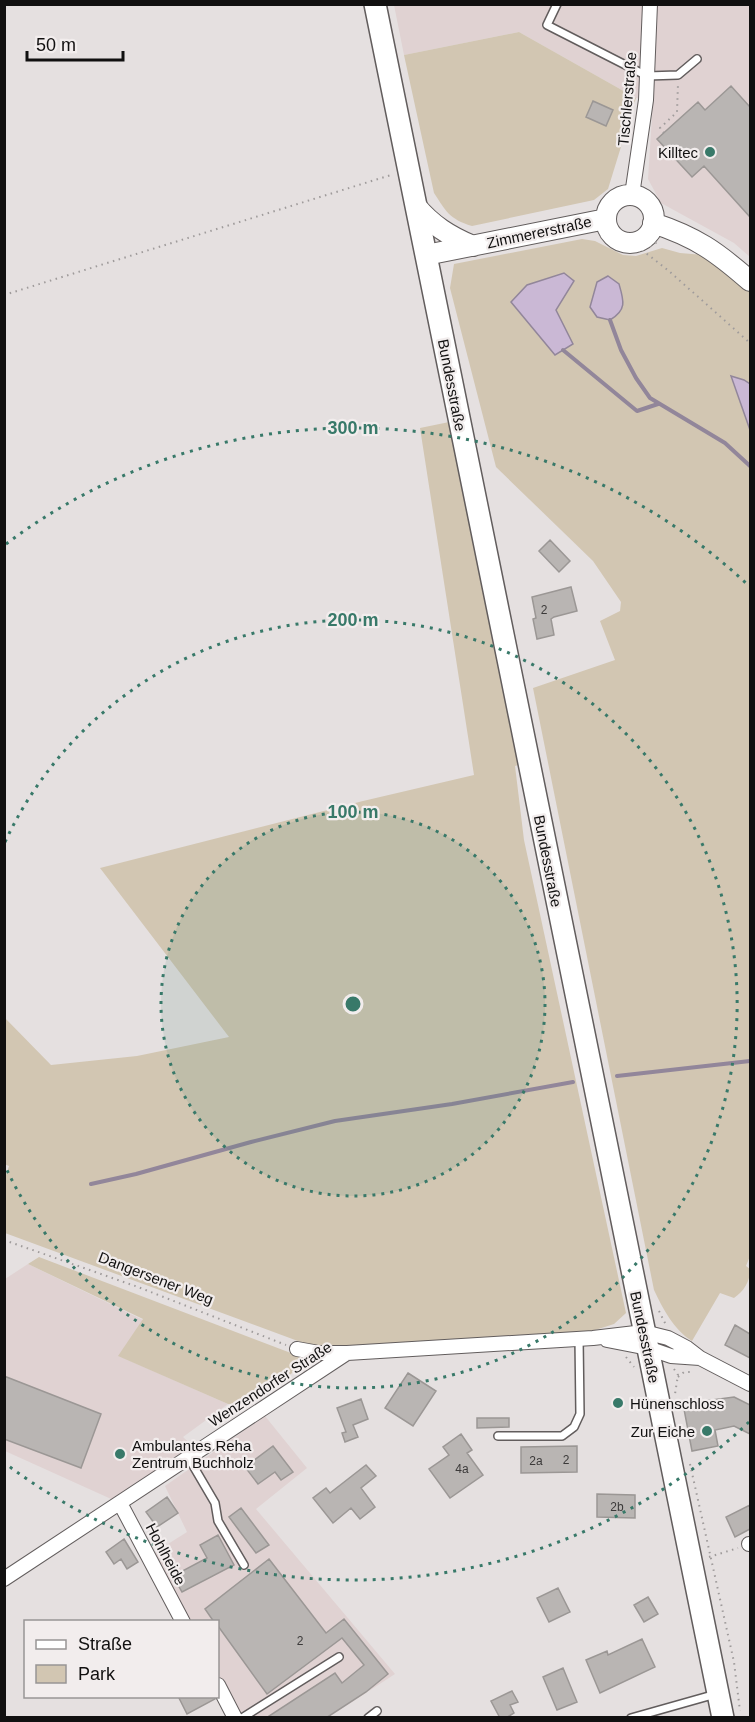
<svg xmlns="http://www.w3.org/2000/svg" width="755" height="1722" font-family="Helvetica,sans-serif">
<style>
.built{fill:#e0d2d2}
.green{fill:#d2c6b2;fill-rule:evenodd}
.water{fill:#cab8d5;stroke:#92869a;stroke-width:1.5}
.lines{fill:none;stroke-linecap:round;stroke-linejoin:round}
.stream{stroke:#92869a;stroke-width:4}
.building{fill:#b9b5b3;stroke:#9b9795;stroke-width:1.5}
.lane-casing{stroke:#625d5d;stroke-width:10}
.street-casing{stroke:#625d5d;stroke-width:16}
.secondary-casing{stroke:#625d5d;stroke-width:22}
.primary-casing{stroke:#625d5d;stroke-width:24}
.path{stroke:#9f9b9b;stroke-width:2;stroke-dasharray:1.5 4.5;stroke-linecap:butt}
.lane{stroke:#fff;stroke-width:7}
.street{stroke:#fff;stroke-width:14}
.secondary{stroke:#fff;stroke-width:20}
.primary{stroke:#fff;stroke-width:21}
.ring{fill:none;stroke:#387969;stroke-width:3;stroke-dasharray:3 6}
.poi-dot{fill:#387969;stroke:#f2eded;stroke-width:2}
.labels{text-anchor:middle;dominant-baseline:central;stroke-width:4.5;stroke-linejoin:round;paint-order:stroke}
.number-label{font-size:12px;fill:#3b3939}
.street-label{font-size:15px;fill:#111010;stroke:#f2eded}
.poi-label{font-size:15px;fill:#111010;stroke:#f2eded;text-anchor:end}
.centre{fill:#387969;stroke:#f2eded;stroke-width:3}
.ring-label{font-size:18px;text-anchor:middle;font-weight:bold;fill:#387969;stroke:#f2eded;stroke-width:4.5;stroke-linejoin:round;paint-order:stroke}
</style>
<rect width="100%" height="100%" fill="#e5e0e0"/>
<!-- built -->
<path class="built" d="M394,5h356v252l-16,-14 -73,-40 -13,-24 5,-78 -17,-3 -117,-66 -115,23z
M28,1264l115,56 -24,36 109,48 -45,33 15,14 -78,52 -115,-52v-172z
M265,1416l42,52 -51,41 139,165 -66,43h-89l-22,-42v-53l-29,-1 -37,-67 35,-22 -22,-46z"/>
<!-- green -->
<path class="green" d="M519,32l117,66 -28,91 -14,11 -122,26c-23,-7 -26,-15 -38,-33l-30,-138z
M582,239l13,2 28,14 13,1 26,-8 18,5 24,2 46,36v93l-6,-4 -13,-3 19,53v826l-4,10 4,3c0,13 -6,22 -16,29l-14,-5 -28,48c-18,-11 -29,-32 -38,-51l-121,-602 82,-28 -15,-39 20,-10 1,-9 -28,-41 -97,-94 -46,-179 4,-24zM574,281l-18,29 -1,45 -44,-53z
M459,420l69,342 -13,4 9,74 102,473 -12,11 -22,7 -228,16h-50l-309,-114v-55l4,-12 -5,-2 1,-146 46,47 86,-9 92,-19 -129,-169 263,-67 111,-26 -54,-347z
M39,1257l265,101 -1,7 -56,41 -19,-2 -110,-48 25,-37 -115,-55z"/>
<!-- water -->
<path class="water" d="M564,273l10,8 -18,29 17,34 -18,11 -44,-53 16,-17z
M608,276l11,8c5,17 8,26 -9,36l-13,-3 -7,-10 7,-25z
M731,376l13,4 6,4v46z"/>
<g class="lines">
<!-- stream -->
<path class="stream" d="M610,320l11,30 15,28 14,20 75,45 25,23
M563,350l74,61 21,-7
M617,1076l133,-15
M91,1184l45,-10 115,-32 84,-21 117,-17 121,-22"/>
</g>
<!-- building -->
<path class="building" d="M731,86l19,21v110l-46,-51 -12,11 -35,-38 41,-37 7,8z
M593,101l20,9 -7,16 -20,-9z
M550,540l20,21 -11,11 -20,-21z
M571,587l6,24 -23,6 -3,2 3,16 -17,4 -4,-20 3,-1 -4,-21z
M735,1325l15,9v24l-25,-13z
M408,1373l28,18 -23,35 -28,-18z
M4,1376l97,38 -20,54 -77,-29z
M734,1397l16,8v29l-16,-8 -19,4 3,16 -26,5 -9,-47z
M361,1399l7,20 -15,6 5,12 -13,5 -3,-9 4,-1 -9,-24z
M477,1418h32v9l-32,1z
M461,1434l11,16 -5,3 16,22 -33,23 -21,-29 20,-14 -6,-8z
M273,1446l20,26 -12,8 -6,-8 -17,12 -13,-17z
M577,1446v26l-56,1v-26z
M366,1465l10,11 -15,12 14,19 -15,12 -9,-11 -18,15 -20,-25 13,-10 4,5z
M597,1494l38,1v23l-38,-1z
M167,1497l11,16 -21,14 -11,-15z
M750,1505v24l-15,8 -9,-20z
M241,1508l28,37 -13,8 -27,-36z
M218,1535l16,30 -52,27 -9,-16 34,-18 -7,-13z
M124,1539l14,23 -11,7 -6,-10 -7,5 -8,-12z
M269,1559l57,74 18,-14 44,55 -22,18 -40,26h-60l69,-45 7,10 22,-18 -22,-27 -75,56 -49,-68v-4h-4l-9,-13z
M558,1588l12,24 -21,10 -12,-24z
M648,1597l10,17 -14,8 -10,-17z
M642,1639l13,28 -55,26 -14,-33 21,-9 1,4z
M563,1668l14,34 -20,8 -14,-33z
M512,1691l6,11 -8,3 4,8 -8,5h-6l-9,-17z
M178,1696h36l1,3 -28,15z"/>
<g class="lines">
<!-- lane casing -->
<g class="lane-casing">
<path id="lane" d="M557,4l-10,21 100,51 31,-1 19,-16
M498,1436h64l12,-9 6,-13 -1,-76
M188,1457l27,46 3,18 26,44
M242,1718l97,-61
M368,1718l9,-7
M631,1718l85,-24"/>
</g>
<!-- street casing -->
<g class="street-casing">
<path id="street" d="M632,195l14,-95 4,-96
M607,1340l41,8 23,8 29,2
M297,1349l22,4h28l246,-15 51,-6 24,6 19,10 13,10 50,26
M120,1503l63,119
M749,1544h1
M4,1579l343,-226
M218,1685l17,33"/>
</g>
<!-- secondary casing -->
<g class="secondary-casing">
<path id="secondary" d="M606 219a24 24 0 1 1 48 0a24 24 0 1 1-48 0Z
M416,206c16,19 33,30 57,40
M653,223c43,14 64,29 97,58
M426,255l180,-36"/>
</g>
<!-- primary casing -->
<g class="primary-casing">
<path id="primary" d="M375,4l348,1714"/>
</g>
<!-- path -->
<path class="path" d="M664,133l-4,-5 17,-16 1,-28
M601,236c12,10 24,18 40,14 6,-2 11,-6 17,-8
M642,250l27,21 81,72
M4,295l387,-120
M4,1240l134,47 148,58
M659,1311l7,14
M626,1357l8,10
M674,1369l4,6 -3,19
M678,1377l6,-5h10
M690,1464l44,198 6,49
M709,1557l29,-9"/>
<!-- lane -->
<use href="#lane" class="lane"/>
<!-- street -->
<use href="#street" class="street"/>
<!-- secondary -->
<use href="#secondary" class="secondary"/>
<!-- primary -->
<use href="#primary" class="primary"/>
</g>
<!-- distance rings -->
<circle cx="353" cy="1004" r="192" fill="#387969" fill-opacity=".12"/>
<g class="ring">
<circle cx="353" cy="1004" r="192"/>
<path d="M5 842A384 384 0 1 1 5 1166"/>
<path d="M749 1422A576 576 0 0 1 6 1464M6 544A576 576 0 0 1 749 586"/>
</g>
<!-- markers -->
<g class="poi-dot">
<circle cx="710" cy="152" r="6"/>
<circle cx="618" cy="1403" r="6"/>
<circle cx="707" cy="1431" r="6"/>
<circle cx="120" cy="1454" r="6"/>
</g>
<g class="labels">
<!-- number labels -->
<g class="number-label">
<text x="544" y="610">2</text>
<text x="566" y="1460">2</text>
<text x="536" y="1461">2a</text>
<text x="462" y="1469">4a</text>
<text x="617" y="1507">2b</text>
<text x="300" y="1641">2</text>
</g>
<!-- street labels -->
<g class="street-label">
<text transform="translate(627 99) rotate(-85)">Tischlerstraße</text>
<text transform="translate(539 232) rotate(-12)">Zimmererstraße</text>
<text transform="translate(452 385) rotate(79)">Bundesstraße</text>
<text transform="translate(548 861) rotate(79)">Bundesstraße</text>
<text transform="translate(156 1278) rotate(21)">Dangersener Weg</text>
<text transform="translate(645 1337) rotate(78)">Bundesstraße</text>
<text transform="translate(270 1384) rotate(-33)">Wenzendorfer Straße</text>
<text transform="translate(166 1554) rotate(62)">Hohlheide</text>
</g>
<!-- poi labels -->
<g class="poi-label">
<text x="698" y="152">Killtec</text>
<text x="630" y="1403" text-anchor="start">Hünenschloss</text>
<text x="695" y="1431">Zur Eiche</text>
<text x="132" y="1445" text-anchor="start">Ambulantes Reha<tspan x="132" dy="17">Zentrum Buchholz</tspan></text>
</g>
</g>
<circle cx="353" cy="1004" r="9" class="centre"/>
<g class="ring-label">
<text x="353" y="434">300 m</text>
<text x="353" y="626">200 m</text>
<text x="353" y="818">100 m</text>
</g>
<!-- border -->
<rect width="755" height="1722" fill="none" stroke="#111010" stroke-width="12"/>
<!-- legend -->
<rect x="24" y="1620" width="195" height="78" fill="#f2eded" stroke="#989595" stroke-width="1.5"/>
<rect x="36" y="1640" width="30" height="9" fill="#ffffff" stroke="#989595" stroke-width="1.5"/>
<text x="78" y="1650" font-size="18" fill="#111010">Straße</text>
<rect x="36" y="1665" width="30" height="18" fill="#d2c6b2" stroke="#989595" stroke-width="1.5"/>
<text x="78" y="1680" font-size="18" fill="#111010">Park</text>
<!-- scale -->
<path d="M27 51v9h96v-9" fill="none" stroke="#111010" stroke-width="3"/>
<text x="36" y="51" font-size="18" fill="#111010" stroke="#f2eded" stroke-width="4.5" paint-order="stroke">50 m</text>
</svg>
